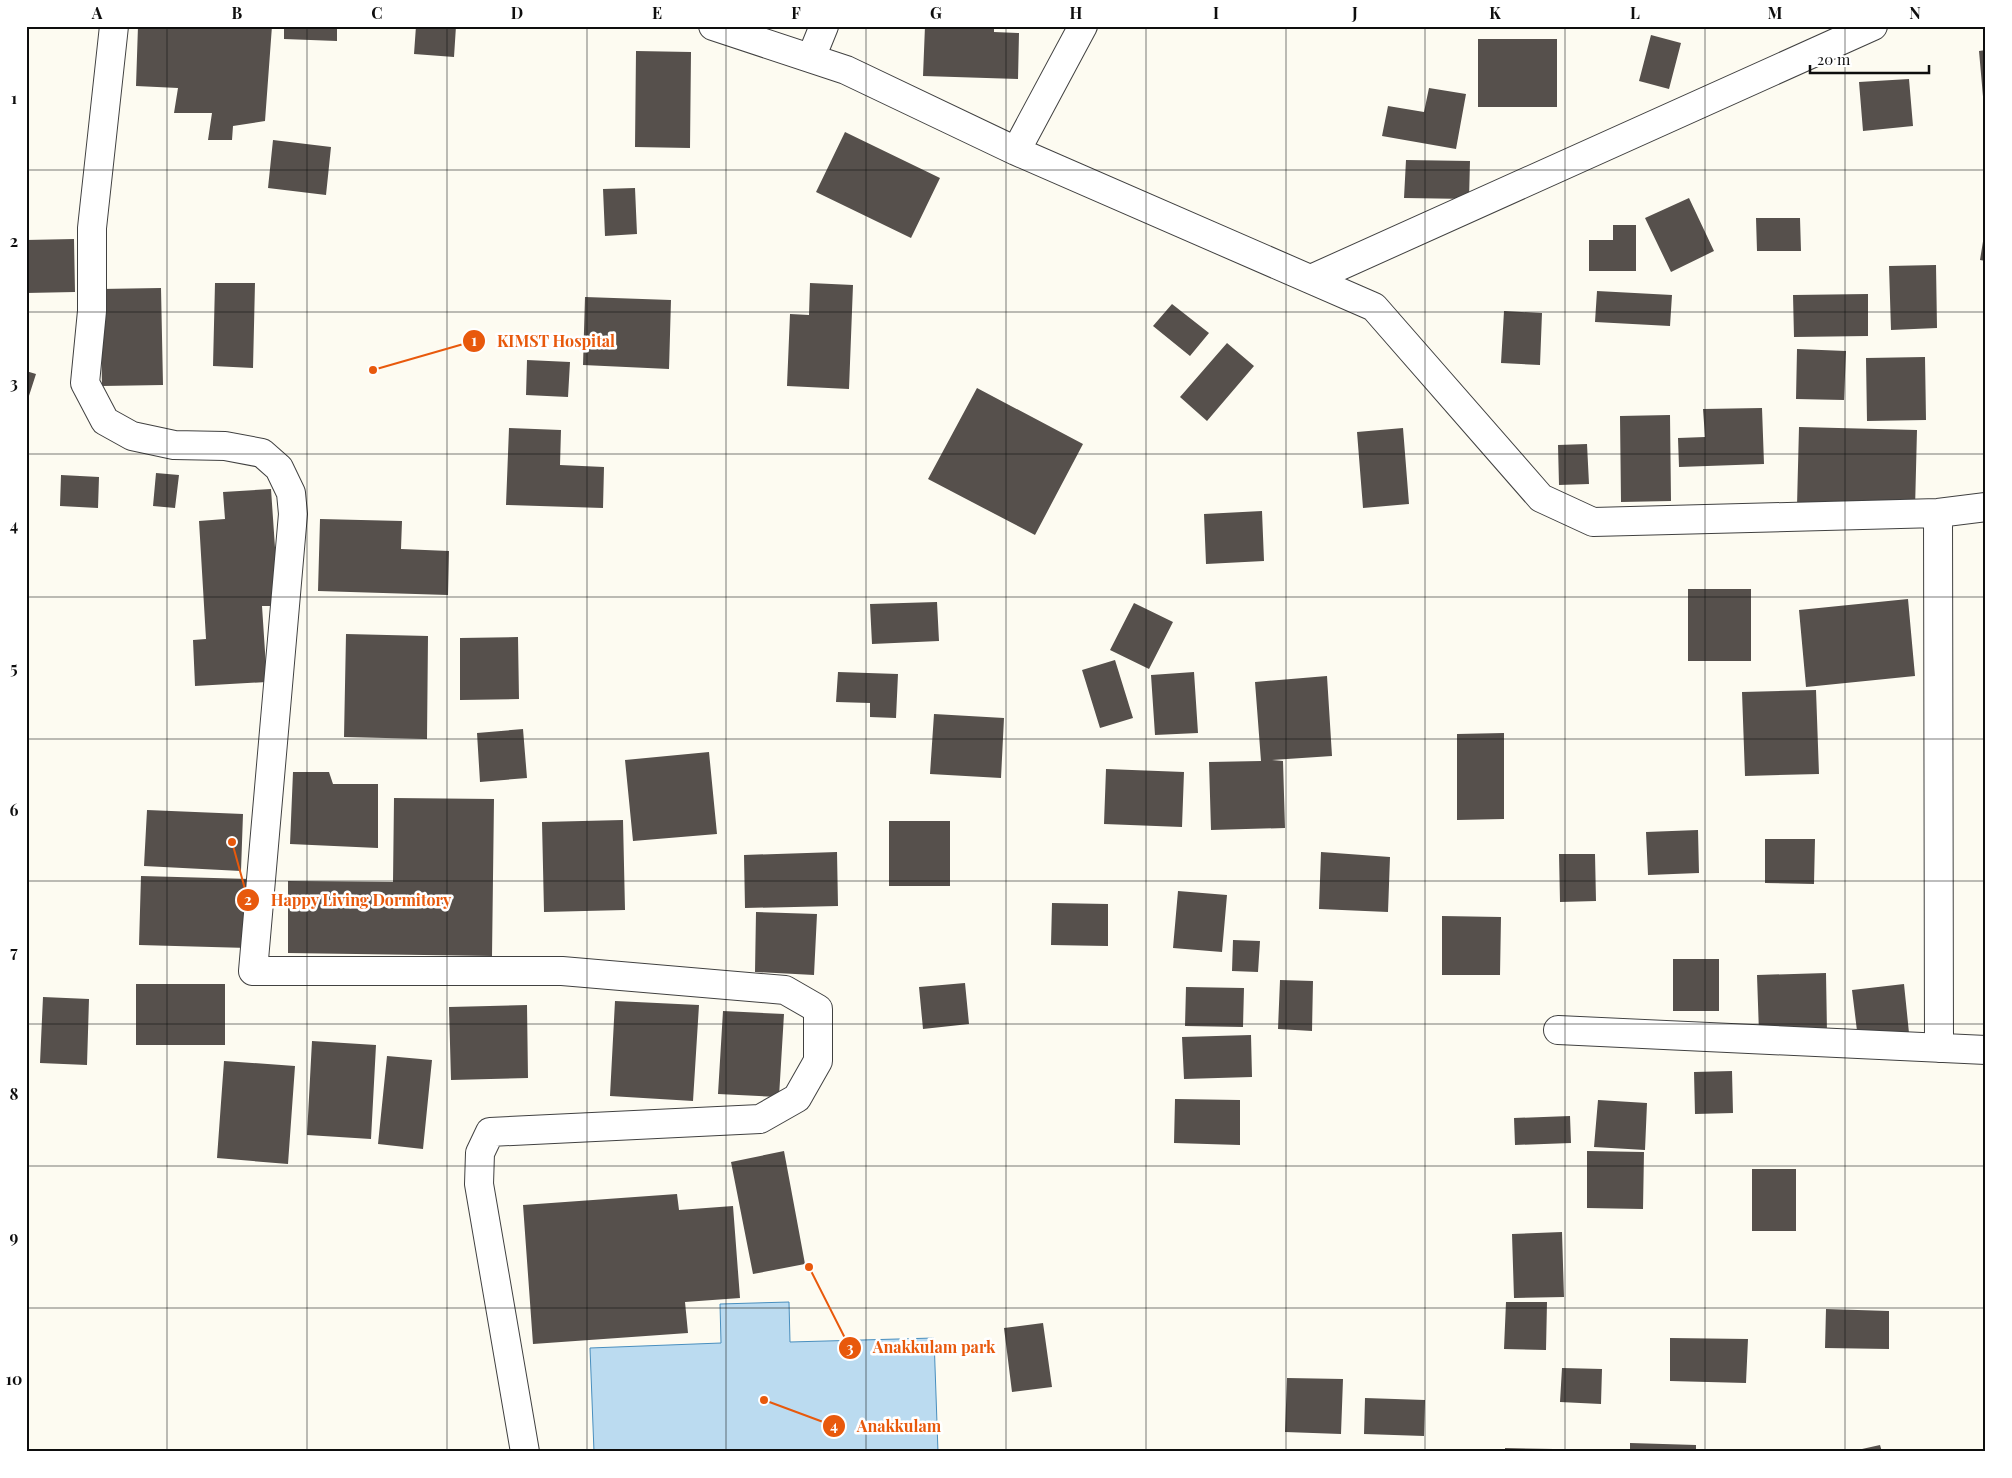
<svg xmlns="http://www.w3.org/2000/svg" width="2012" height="1478" font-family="'Playfair Display',serif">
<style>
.water{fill:#bbdbf0;stroke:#498fbf}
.building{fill:#56504c}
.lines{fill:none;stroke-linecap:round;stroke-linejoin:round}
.minor-casing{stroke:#414141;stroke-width:30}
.minor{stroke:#fff;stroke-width:28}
.grid{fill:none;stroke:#0e0e0e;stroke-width:1;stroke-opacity:0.55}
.leader{fill:none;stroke:#e8590c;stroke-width:2}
.callout-dot{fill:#e8590c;stroke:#fff;stroke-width:2}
.mark-label{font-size:15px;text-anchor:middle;font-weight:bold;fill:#fff}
.callout-label{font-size:16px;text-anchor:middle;font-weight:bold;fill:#e8590c;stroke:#fff;stroke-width:5;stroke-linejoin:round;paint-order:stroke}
.neatline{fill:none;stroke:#0e0e0e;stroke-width:2}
.grid-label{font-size:16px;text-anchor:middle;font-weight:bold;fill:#0e0e0e}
</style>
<rect width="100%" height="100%" fill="#fdfbf1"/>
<!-- water -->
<path class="water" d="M789,1302l1,40 144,-4 4,114h-344l-4,-104 131,-5 -1,-39z"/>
<!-- building -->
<path class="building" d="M138,26h134l-7,95 -32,5 -1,14h-24l4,-27h-38l4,-25 -42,-2z
M284,26h53v15l-53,-2z
M416,26h40l-2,31 -40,-3z
M925,26h69v6l25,1 -1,46 -95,-3z
M1651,35l30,8 -12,46 -30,-8z
M1478,39h79v68h-79z
M1986,50v58h-2l-5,-57z
M636,51l55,1 -1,96 -55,-1z
M1909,79l4,47 -50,5 -4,-49z
M1429,88l37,6 -10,55 -74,-13 6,-30 36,6z
M845,132l95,46 -29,60 -95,-46z
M273,140l58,7 -5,48 -58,-7z
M1406,160l64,1 -1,38 -65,-1z
M635,188l2,46 -32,2 -2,-47z
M1689,198l25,53 -43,21 -26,-54z
M1756,218h44l1,33h-44z
M1613,225h23v46h-47v-31h24z
M1985,229h1v32l-6,-1z
M74,239l1,53 -49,1v-53z
M1936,265l1,63 -46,2 -2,-64z
M215,283h40l-2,85 -40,-2z
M810,283l43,2 -4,104 -62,-3 3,-72 19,1z
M161,288l2,97 -61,1 -2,-97z
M1597,291l75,4 -2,31 -75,-4z
M1868,294v42l-74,1 -1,-42z
M585,297l86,3 -2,69 -86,-4z
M1172,304l37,29 -19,23 -37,-30z
M1504,311l38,2 -2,52 -39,-2z
M1227,343l27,23 -47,55 -27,-24z
M1797,349l49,2 -2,49 -48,-1z
M1925,357l1,63 -59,1 -1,-63z
M527,360l43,2 -2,35 -42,-2z
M26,371l10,3 -9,28h-1z
M977,388l106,56 -48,91 -107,-56z
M1762,408l2,56 -85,3 -1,-29 27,-1 -2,-28z
M1670,415l1,86 -50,1 -1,-86z
M1799,427l118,3 -2,79 -118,-3z
M509,428l52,2 -1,35 44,2 -1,41 -97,-3z
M1403,428l6,76 -46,4 -6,-76z
M1587,444l2,40 -30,1 -1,-40z
M156,473l23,2 -4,33 -22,-2z
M61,475l38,2 -1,31 -38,-2z
M271,489l8,117h-17l5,76 -72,4 -2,-46 13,-1 -7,-118 26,-2 -2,-27z
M1262,511l2,50 -58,3 -2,-50z
M320,519l82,2 -1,28 48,2 -1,44 -130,-4z
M1688,589h63v72h-63z
M1908,599l7,77 -109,11 -7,-77z
M937,602l2,39 -67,3 -2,-40z
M1134,603l39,19 -24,47 -39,-19z
M346,634l82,2 -1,103 -83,-2z
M518,637l1,62 -59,1v-62z
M1115,660l18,58 -33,10 -18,-58z
M838,672l60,2 -2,44 -26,-1v-14l-34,-1z
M1194,672l4,61 -43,2 -4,-60z
M1327,676l5,80 -60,4 11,1 2,67 -74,2 -2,-68 52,-1 -6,-79z
M1816,690l3,84 -74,2 -3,-84z
M934,714l70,4 -3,60 -71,-4z
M523,729l4,49 -47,4 -3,-49z
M1504,733v86l-47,1v-86z
M709,752l8,82 -84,7 -8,-81z
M1106,769l78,3 -2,55 -78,-3z
M293,772h36l4,12h45v64l-88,-4z
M394,798l100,1 -2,157 -204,-3v-72l105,1z
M147,810l96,4 -2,57 -97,-5z
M623,820l2,90 -81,2 -2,-90z
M889,821h61v65h-61z
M1698,830l1,43 -51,2 -2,-43z
M1765,839h50l-1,45 -49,-1z
M837,852l1,54 -93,2 -1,-53z
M1321,852l69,5 -2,55 -69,-3z
M1559,854h36l1,47 -36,1z
M141,876l109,3 -2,69 -109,-3z
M1178,891l49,4 -5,57 -49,-4z
M1052,903l56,1v42l-57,-1z
M756,912l61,2 -3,61 -59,-3z
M1442,916l59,1 -1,58h-58z
M1233,940l27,1 -2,31 -26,-1z
M1673,959h46v52h-46z
M1826,973l1,60h-68l-2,-58z
M1280,980l33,1 -1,50 -34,-2z
M965,983l4,41 -46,5 -4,-42z
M136,984h89v61h-89z
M1904,984l5,49 -51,6 -6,-49z
M1186,987l58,1 -1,39 -58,-1z
M43,997l46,2 -2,66 -47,-2z
M615,1001l84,4 -6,96 -83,-5z
M527,1005l1,73 -77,2 -2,-73z
M723,1011l61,3 -5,83 -61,-3z
M1251,1035l1,42 -68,2 -2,-42z
M312,1041l64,4 -5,94 -64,-4z
M387,1056l45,4 -9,89 -45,-5z
M224,1061l71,5 -7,98 -71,-6z
M1732,1071l1,42 -38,1 -1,-42z
M1175,1099l65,1v45l-66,-2z
M1598,1100l49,3 -2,47 -51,-3z
M1570,1116l1,27 -56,2 -1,-27z
M784,1151l21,113 -52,10 -22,-112z
M1587,1151l57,1 -1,57 -56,-1z
M1752,1169h44v62h-44z
M677,1194l2,16 54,-4 7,92 -55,4 3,31 -155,11 -10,-139z
M1562,1232l2,65 -50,1 -2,-64z
M1506,1302h41l-1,48 -42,-1z
M1826,1309l63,2v38l-64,-1z
M1043,1323l9,64 -40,5 -8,-64z
M1670,1338l78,1 -2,44 -76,-2z
M1562,1368l40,1 -1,35 -41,-2z
M1287,1378l56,1 -2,55 -56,-2z
M1365,1398l60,2 -1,36 -60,-2z
M1630,1443l66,2v7h-66z
M1880,1445l2,7h-28l-1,-1z
M1505,1448l49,1v3h-49z"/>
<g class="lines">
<!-- minor casing -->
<g class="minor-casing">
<path id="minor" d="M114,26l-22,202v83l-7,72 20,38 27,15 42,9 51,1 37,7 17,15 12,25 2,21 -40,457h309l223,19 33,19v52l-21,37 -37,21 -270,13 -10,21 -1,31 46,268
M713,26l133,44 170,81 358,156 167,191 52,24 345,-9 48,-6
M811,58l13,-32
M1016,151l67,-125
M1311,279l562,-253
M1938,513l1,535
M1558,1030l428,20"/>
</g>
<!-- minor -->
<use href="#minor" class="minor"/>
</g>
<!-- grid -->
<path class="grid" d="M167,26v1426M307,26v1426M447,26v1426M587,26v1426M726,26v1426M866,26v1426M1006,26v1426M1146,26v1426M1286,26v1426M1425,26v1426M1565,26v1426M1705,26v1426M1845,26v1426M26,170h1960M26,312h1960M26,454h1960M26,597h1960M26,739h1960M26,881h1960M26,1024h1960M26,1166h1960M26,1308h1960"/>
<!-- callouts -->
<path class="leader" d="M373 370L474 341M232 842L248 900M809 1267L850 1348M764 1400L834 1426"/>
<g class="callout-dot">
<circle cx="373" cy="370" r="5"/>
<circle cx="232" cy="842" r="5"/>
<circle cx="809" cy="1267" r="5"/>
<circle cx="764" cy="1400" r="5"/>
<circle cx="474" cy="341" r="12"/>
<circle cx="248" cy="900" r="12"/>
<circle cx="850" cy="1348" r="12"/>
<circle cx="834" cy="1426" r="12"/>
</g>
<g class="mark-label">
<text x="474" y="346">1</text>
<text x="248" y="905">2</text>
<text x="850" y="1353">3</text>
<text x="834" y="1431">4</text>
</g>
<g class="callout-label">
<text x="556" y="347">KIMST Hospital</text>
<text x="361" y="906">Happy Living Dormitory</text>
<text x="934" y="1353">Anakkulam park</text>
<text x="899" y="1432">Anakkulam</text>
</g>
<!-- border -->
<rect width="2012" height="1478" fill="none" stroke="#ffffff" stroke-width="55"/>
<!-- scale -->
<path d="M1810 65v8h119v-8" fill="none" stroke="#0e0e0e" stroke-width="2.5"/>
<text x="1817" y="65" font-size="15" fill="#0e0e0e" stroke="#ffffff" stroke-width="4" paint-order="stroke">20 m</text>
<rect x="28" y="28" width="1956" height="1422" class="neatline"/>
<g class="grid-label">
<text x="97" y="19">A</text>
<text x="237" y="19">B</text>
<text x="377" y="19">C</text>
<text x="517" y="19">D</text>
<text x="657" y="19">E</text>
<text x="796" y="19">F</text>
<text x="936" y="19">G</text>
<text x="1076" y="19">H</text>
<text x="1216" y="19">I</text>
<text x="1355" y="19">J</text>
<text x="1495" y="19">K</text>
<text x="1635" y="19">L</text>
<text x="1775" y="19">M</text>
<text x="1915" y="19">N</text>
<text x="14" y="104">1</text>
<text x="14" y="247">2</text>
<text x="14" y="389">3</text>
<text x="14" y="531">4</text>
<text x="14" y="674">5</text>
<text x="14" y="816">6</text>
<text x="14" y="958">7</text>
<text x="14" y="1100">8</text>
<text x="14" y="1243">9</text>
<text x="14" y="1385">10</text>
</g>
</svg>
